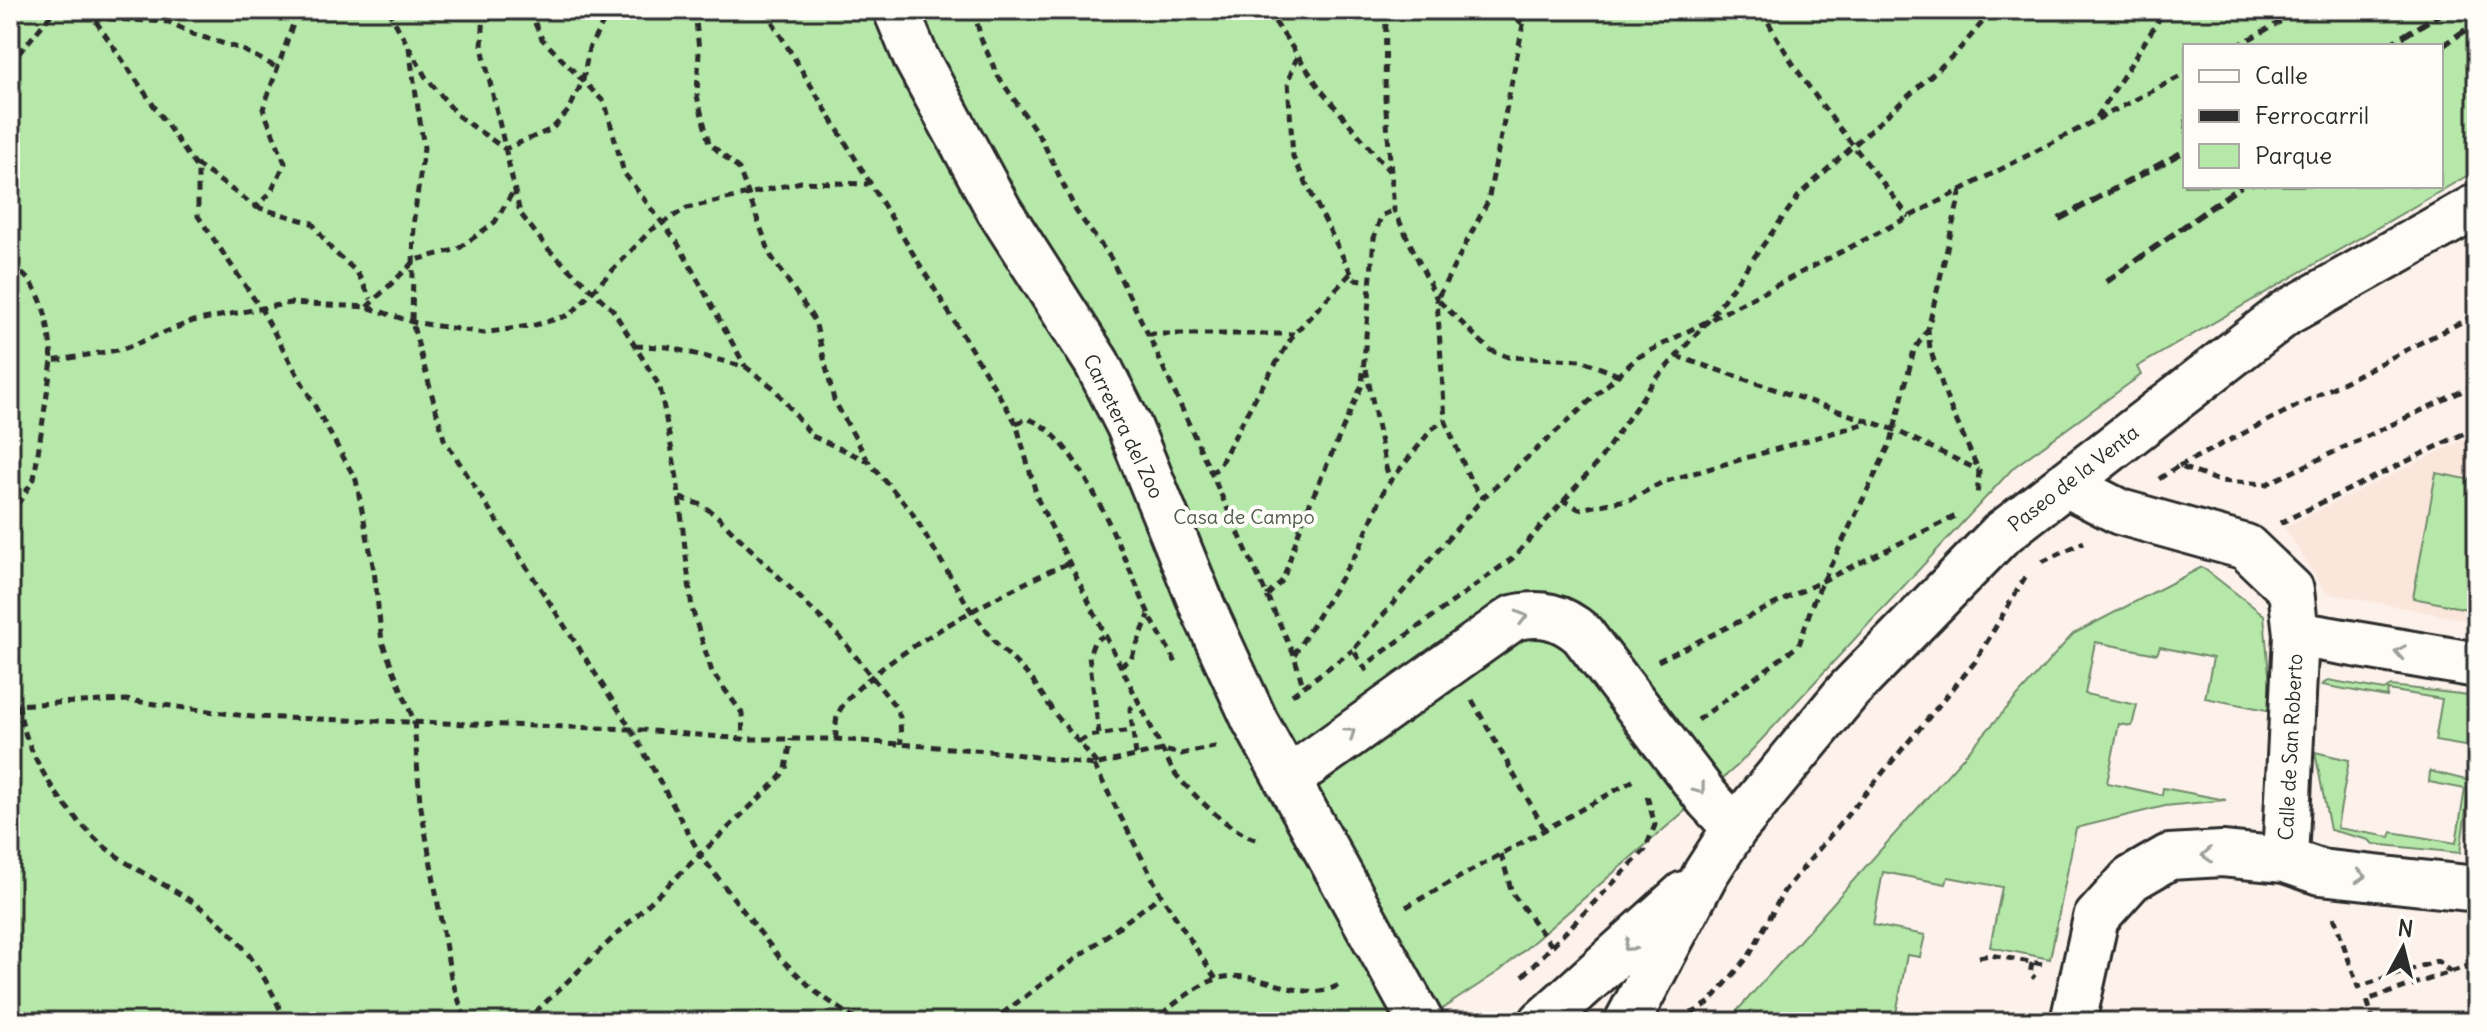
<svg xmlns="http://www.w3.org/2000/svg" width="2487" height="1032" font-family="Delius,sans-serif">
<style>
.built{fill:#fbe6dc}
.green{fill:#b5e8a9;stroke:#708a6a;stroke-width:2;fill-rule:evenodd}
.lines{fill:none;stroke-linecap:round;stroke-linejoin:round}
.minor-casing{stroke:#2b2b2b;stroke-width:50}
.path{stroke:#2b2b2b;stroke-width:5;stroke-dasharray:8 6;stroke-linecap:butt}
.minor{stroke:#fdfcf7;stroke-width:44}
.rail{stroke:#2b2b2b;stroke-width:6;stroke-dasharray:12 6;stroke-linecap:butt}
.oneway{stroke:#9e9e9b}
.labels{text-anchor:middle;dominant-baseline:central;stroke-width:8;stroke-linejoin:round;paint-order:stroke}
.street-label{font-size:20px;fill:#2b2b2b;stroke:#fdfcf7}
.park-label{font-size:20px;fill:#4e5a4a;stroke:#fdfcf7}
</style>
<rect width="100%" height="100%" fill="#fcf2eb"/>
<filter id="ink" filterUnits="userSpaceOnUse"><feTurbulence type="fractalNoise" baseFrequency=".0125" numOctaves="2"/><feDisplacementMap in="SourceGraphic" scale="16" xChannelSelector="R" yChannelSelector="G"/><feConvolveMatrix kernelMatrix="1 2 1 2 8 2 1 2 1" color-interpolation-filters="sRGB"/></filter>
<g filter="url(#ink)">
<!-- built -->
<path class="built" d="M2477,433v189l-151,-29 -42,-66z"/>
<!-- green -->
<path class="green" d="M10,10h2467v160l-340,197 4,8 -127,92 -276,298 -237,205 -79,52h-1412zM2185,46h256v140h-256z
M2436,473l41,8v130l-64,-13z
M2202,567l62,48 8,96 -67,-13 8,-40 -53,-11 -3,7 -62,-12 -10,52 52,11 -5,21 -13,-2 -12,59 55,12 1,-7 63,12 -61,6 -89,22 -26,131 -60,-12 12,-60 -54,-10 -2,7 -63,-12 -10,53 52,10 -5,22 -13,-2 -11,59 38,8h-207l346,-388z
M2328,680l56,10 7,-4 86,10 -1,52 -41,-7 7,-42 -54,-9 -1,7 -65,-12z
M2315,752l34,8 -12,68 53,9 2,-5 64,11 9,-54 -36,-7 1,-11 40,10 -10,72 -87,-9 -4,-4 -39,-10z"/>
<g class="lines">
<!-- minor casing -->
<g class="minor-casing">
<path id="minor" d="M896,10l20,48 83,152 98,153 32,63 74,182 52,113 166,301
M2065,484l55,28 126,35 45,43 5,44 -11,226
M2296,634l181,31
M1287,780l226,-162c28,-7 48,-2 69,16l126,165 27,29
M1542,1022l142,-128
M1627,1022l79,-149 29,-45 114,-138 151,-155 286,-222 191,-107
M2073,1022l23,-104 35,-39 38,-22 53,-3 63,6 35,12 157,17"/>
</g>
<!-- path -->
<path class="path" d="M88,10l110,160v46l63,93 95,171 18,90 8,72 32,79 6,81 31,175 15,45
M388,10l37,66 33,40 47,33 47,-20 17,-19 14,-30 6,-32 21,-38
M484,10l-2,37 38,166 28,36 65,61 47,77 17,91 15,131 20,63 30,41 1,26
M529,10l13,29 63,64 19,70 53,69 68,124
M695,10l4,41 -2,45 12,47 30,26 32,87 44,65 19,79 33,59
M765,10l251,413 22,77 135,271c15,19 63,68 88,69
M974,10l7,29 17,37 44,64 34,71 34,46 38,77 146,321 9,31
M1267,10l54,80 68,81
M1386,10l-1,88 9,112 43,89 8,121 26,62 12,16
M1504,10l18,13
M1526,10l-38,191 -51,98 53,51 18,7 73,3 37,15
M1762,10c38,76 96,139 147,207
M94,18l75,4 24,12 48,15 37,19
M2237,46l64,-36
M409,48l15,100 -10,70 -2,104 32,117 187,290 70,127 78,101 38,36 43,29
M1297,57l-9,24 5,76 58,116 4,6 14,2
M10,64l45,-54
M2097,117l68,-107
M196,164l60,43 15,-15 14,-29 -22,-54 35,-99
M1961,190l-33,139 2,20 18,53 31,69 -2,27
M256,207l56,16 20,27 25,22 14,27
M10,266c35,16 39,61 42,95l71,-12 70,-28 97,-18 77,4 45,15 72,11 51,-8 35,-10 81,-85 36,-22 114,-26 67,2
M367,307l49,-47 42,-11 37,-27 19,-32
M1148,334h146
M635,346l33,1 78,20 28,21 38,48 56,25 43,50 59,98 25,33 36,36 24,36 42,50
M1676,356l219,74 83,40
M1366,369l20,99 5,13
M1016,423l12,-4c52,14 99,149 121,195 8,17 19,32 27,49
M2179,466l298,-152
M1210,473l8,-5 37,-70 39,-64 57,-61
M2159,479l19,-13 41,15 48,3 210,-100
M680,498l22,7 16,12 122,120 55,69 5,11 1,27
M1562,500l17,9 52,-10 32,-17 207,-60
M10,516l24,-37 18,-118
M2280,523l197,-96
M2042,562l42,-20
M1267,596l16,-16 20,-61 59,-134 12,-147 7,-22 13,-6
M1294,655l66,-108 25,-59 47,-59 13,-9
M1371,661l142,-103 85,-96 56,-81 54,-60 92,-127 157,-142 36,-42
M1658,661l300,-146
M1120,666l11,-7 18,-44
M1367,671l-14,-21 130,-152 155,-141 547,-283
M1292,695l61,-45
M1472,700l73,130
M19,704c4,52 51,116 91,147 34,26 76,42 108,70 30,27 53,63 67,101
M10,705l116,-5 127,17 378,12 112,10h93l164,13 94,13 69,-15 18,4 38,-8
M1698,720l101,-75 14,-43 78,-160 23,-92 14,-21
M10,729l9,-11
M1099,734l-10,-78 5,-14 9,-6
M836,739c0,-8 -1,-18 2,-25 19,-46 182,-132 231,-151
M1079,742l9,-6 44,-6
M1136,755l-6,-46 8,-7
M1094,765l67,130 55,84
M1501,854l11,39 40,53
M1406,907l230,-128
M2334,917l24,70 79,-26 14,11
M1979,957l11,-2 52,9
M2032,963l-2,11 5,4
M1523,976l122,-126 10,-25 -8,-29
M525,1022l251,-240 10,-13 5,-30
M991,1022l169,-126
M1150,1022c21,-14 49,-41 75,-45 39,-6 79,29 116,7
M1679,1022l31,-20 39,-46 35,-65 191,-229 53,-90
M2374,1022l-7,-22 110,-37"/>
<!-- minor -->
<use href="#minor" class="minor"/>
<!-- rail -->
<path class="rail" d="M2387,46l59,-36
M2441,47l36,-25
M2059,219l126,-68
M2106,282l135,-96"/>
</g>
<!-- one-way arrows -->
<defs><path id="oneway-chevron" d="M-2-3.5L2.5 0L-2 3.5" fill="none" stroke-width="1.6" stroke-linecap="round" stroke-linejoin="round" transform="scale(2)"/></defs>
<g class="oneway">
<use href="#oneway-chevron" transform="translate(1522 617) rotate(-15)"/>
<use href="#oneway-chevron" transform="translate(2400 652) rotate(-170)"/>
<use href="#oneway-chevron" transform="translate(1350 733) rotate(-36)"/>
<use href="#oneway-chevron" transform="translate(1700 789) rotate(53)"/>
<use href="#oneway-chevron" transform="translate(2207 855) rotate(176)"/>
<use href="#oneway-chevron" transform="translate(2361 876) rotate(6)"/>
<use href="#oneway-chevron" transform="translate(1629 946) rotate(137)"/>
</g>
</g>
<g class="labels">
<!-- street labels -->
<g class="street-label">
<text transform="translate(1124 426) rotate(64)">Carretera del Zoo</text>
<text transform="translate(2073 478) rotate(-38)">Paseo de la Venta</text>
<text transform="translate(2290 747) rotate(-87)">Calle de San Roberto</text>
</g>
<!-- park labels -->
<g class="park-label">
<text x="1244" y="516">Casa de Campo</text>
</g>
</g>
<!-- margin -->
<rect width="2487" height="1032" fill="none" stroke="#fdfcf7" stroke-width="40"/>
<rect x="20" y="20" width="2447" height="992" fill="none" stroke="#2b2b2b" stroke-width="3" filter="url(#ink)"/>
<!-- legend -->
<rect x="2183" y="44" width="260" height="144" fill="#fdfcf7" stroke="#a9a8a5" stroke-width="2"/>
<rect x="2199" y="70" width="40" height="12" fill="#fdfcf7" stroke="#a9a8a5" stroke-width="2"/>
<text x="2255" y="84" font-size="24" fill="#2b2b2b">Calle</text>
<rect x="2199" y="110" width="40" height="12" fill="#2b2b2b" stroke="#a9a8a5" stroke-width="2"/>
<text x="2255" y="124" font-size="24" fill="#2b2b2b">Ferrocarril</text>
<rect x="2199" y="144" width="40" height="24" fill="#b5e8a9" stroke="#a9a8a5" stroke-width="2"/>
<text x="2255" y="164" font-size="24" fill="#2b2b2b">Parque</text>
<!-- north arrow -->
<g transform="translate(2403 948) rotate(7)" stroke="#fdfcf7" stroke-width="6" paint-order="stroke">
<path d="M0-6L14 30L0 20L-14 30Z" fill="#2b2b2b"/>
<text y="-12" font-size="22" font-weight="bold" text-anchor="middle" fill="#2b2b2b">N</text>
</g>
</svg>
